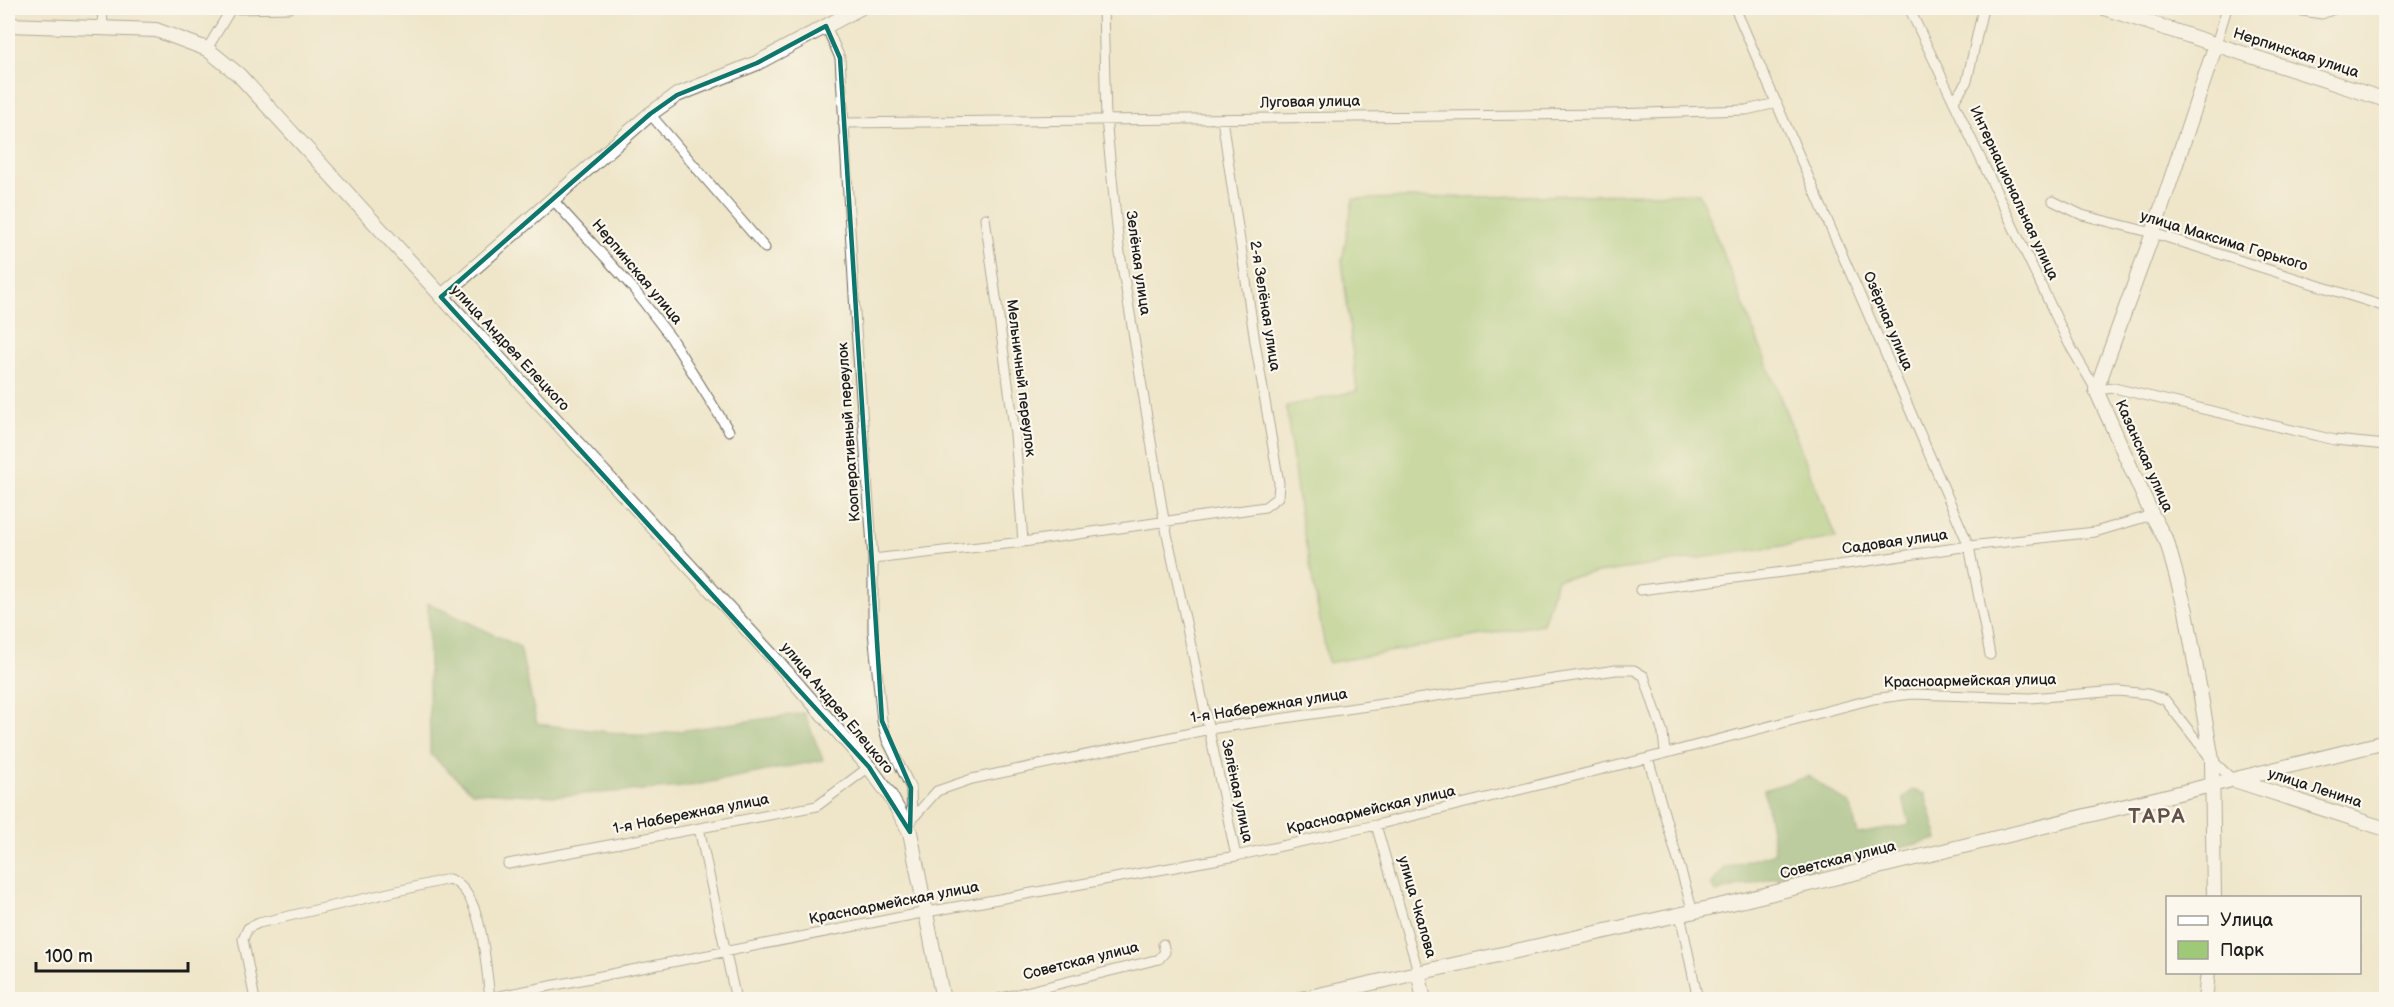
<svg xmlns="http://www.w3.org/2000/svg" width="2394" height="1007" font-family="'Balsamiq Sans',sans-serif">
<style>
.green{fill:#9eca77;stroke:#5d734a;stroke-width:1.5}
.forest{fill:#7eae68;stroke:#4d6542;stroke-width:1.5}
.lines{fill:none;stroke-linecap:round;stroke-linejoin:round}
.minor-casing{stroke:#666359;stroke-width:11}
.secondary-casing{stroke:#666359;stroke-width:16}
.minor{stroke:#fff;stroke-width:9}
.secondary{stroke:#fff;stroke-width:14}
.marked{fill:none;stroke:#0f766e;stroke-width:4.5;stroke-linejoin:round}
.labels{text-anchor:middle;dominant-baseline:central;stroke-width:4.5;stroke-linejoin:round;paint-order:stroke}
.street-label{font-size:15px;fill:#1c1c1c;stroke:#fbf7ec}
.district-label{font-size:21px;font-weight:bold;letter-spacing:1.5px;fill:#615148;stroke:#fbf7ec}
</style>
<rect width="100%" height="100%" fill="#fbf7ec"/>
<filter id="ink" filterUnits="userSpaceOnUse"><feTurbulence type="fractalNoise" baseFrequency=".0167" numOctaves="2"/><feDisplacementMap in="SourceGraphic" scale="12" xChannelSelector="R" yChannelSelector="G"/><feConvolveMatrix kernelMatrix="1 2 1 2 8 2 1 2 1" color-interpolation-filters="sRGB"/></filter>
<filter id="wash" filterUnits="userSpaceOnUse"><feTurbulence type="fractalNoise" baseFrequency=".008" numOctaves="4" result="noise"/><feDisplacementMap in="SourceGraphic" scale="24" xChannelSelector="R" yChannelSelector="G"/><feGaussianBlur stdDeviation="1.35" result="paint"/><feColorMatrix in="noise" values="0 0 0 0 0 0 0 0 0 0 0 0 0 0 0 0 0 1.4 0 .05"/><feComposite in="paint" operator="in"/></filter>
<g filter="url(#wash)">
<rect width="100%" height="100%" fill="#efe6ca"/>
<!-- green -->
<path class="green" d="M1699,193l137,345 -279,41 -14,45 -215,39 -29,-155 -13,-102 71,-15 -15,-130 11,-62z"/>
<!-- forest -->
<path class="forest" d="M428,603l92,44 17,77 108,12 159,-23 19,47 -138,27 -129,9 -84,-4 -42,-38z
M1809,776l41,29 8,29 52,-9 -7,-27 10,-8 12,4 13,45 -222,53 -5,-7 13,-17 51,-15 -11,-63z"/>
</g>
<g filter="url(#ink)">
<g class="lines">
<!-- minor casing -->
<g class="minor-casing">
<path id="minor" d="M102,8l1,18
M1103,8l3,111 13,128 45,273 72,336
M1735,8l234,538 21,109
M1909,8l160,336 27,46 18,-2 221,52 51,5
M2283,8l39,6 15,-6
M826,26l14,32 16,271 17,230v72l9,90 5,19 24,48 1,33
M2216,44l11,-36
M207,49l24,-40 59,-1
M1954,101l13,-20 16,-73
M650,114l115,134
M843,123l769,-9 134,-4 31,-7
M553,200l79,87 39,51 58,93
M2053,201l29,14 71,18 233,74
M985,218l30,216 8,108
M873,559l150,-17 242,-35 13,-10 1,-14 -24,-141 -33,-223
M1640,590l214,-27 115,-17 126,-14 57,-17
M1648,758l45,154
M913,818l24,-27 35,-12 238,-50 406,-59h18l10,6 19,57 2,20
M1376,825l42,146
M699,828l37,172
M508,864l309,-58 52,-39
M1680,914l18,86
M255,1000l-12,-61 5,-11 11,-5 190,-44c35,12 36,86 41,118
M479,1000l448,-88 309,-56 140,-31 272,-67 225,-59 39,-5 118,4 88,-7 30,3 17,6 47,60 20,19
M993,1000l166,-41 6,-7 -2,-8"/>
</g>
<!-- secondary casing -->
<g class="secondary-casing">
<path id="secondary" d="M2104,8l282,92
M8,25l148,5 51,19 32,26 541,590 89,102 20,27 21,38 33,168
M441,297l209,-183 27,-19 80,-32 103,-55
M2234,780l152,49
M2214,898l-2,-138 -26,-149 -19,-69 -15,-27 -56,-125 57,-157 63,-189
M1418,971l6,29
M1296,1000l440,-98 650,-160
M2205,1000l3,-28"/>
</g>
<!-- minor -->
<use href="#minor" class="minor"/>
<!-- secondary -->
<use href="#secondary" class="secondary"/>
</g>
</g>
<!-- marked area -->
<path d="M0 0H2394V1007H0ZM826,26l14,32 42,663 29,67 -1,44 -41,-65 -428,-470 209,-183 27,-19 80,-32z" fill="#efe6ca" fill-opacity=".55" fill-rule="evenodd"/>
<path class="marked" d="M826,26l14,32 42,663 29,67 -1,44 -41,-65 -428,-470 209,-183 27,-19 80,-32z"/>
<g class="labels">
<!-- street labels -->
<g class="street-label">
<text transform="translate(2296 53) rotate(18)">Нерпинская улица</text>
<text transform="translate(1310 102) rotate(-1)">Луговая улица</text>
<text transform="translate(2014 193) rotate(65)">Интернациональная улица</text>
<text transform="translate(2224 241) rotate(17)">улица Максима Горького</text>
<text transform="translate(1138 263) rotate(82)">Зелёная улица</text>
<text transform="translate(637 272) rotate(50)">Нерпинская улица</text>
<text transform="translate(1265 306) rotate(81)">2-я Зелёная улица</text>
<text transform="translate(1888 321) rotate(67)">Озёрная улица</text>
<text transform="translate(510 348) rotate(47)">улица Андрея Елецкого</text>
<text transform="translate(1021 378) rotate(83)">Мельничный переулок</text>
<text transform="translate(849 432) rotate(-94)">Кооперативный переулок</text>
<text transform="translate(2144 456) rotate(66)">Казанская улица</text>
<text transform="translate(1895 542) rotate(-8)">Садовая улица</text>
<text transform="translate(1970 681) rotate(-1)">Красноармейская улица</text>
<text transform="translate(1269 706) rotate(-9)">1-я Набережная улица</text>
<text transform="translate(837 708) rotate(50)">улица Андрея Елецкого</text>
<text transform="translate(2315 788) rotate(18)">улица Ленина</text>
<text transform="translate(1237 791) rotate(78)">Зелёная улица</text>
<text transform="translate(1371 810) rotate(-13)">Красноармейская улица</text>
<text transform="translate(691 814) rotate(-11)">1-я Набережная улица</text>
<text transform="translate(1838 860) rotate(-14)">Советская улица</text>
<text transform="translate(894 903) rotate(-11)">Красноармейская улица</text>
<text transform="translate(1417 907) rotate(74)">улица Чкалова</text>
<text transform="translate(1081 961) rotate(-14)">Советская улица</text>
</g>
<!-- district labels -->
<g class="district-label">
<text x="2157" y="816">ТАРА</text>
</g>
</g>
<!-- margin -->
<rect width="2394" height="1007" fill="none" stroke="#fbf7ec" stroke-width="30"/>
<!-- legend -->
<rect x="2166" y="896" width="195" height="78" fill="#fbf7ec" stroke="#a29f99" stroke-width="1.5"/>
<rect x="2178" y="916" width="30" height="9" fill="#ffffff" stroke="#a29f99" stroke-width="1.5"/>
<text x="2220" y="926" font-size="18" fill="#1c1c1c">Улица</text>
<rect x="2178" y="941" width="30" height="18" fill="#9eca77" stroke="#a29f99" stroke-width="1.5"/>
<text x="2220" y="956" font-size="18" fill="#1c1c1c">Парк</text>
<!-- scale -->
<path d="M36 962v9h152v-9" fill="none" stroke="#1c1c1c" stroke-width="3"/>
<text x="45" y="962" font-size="18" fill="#1c1c1c" stroke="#fbf7ec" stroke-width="4.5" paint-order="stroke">100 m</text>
</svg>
